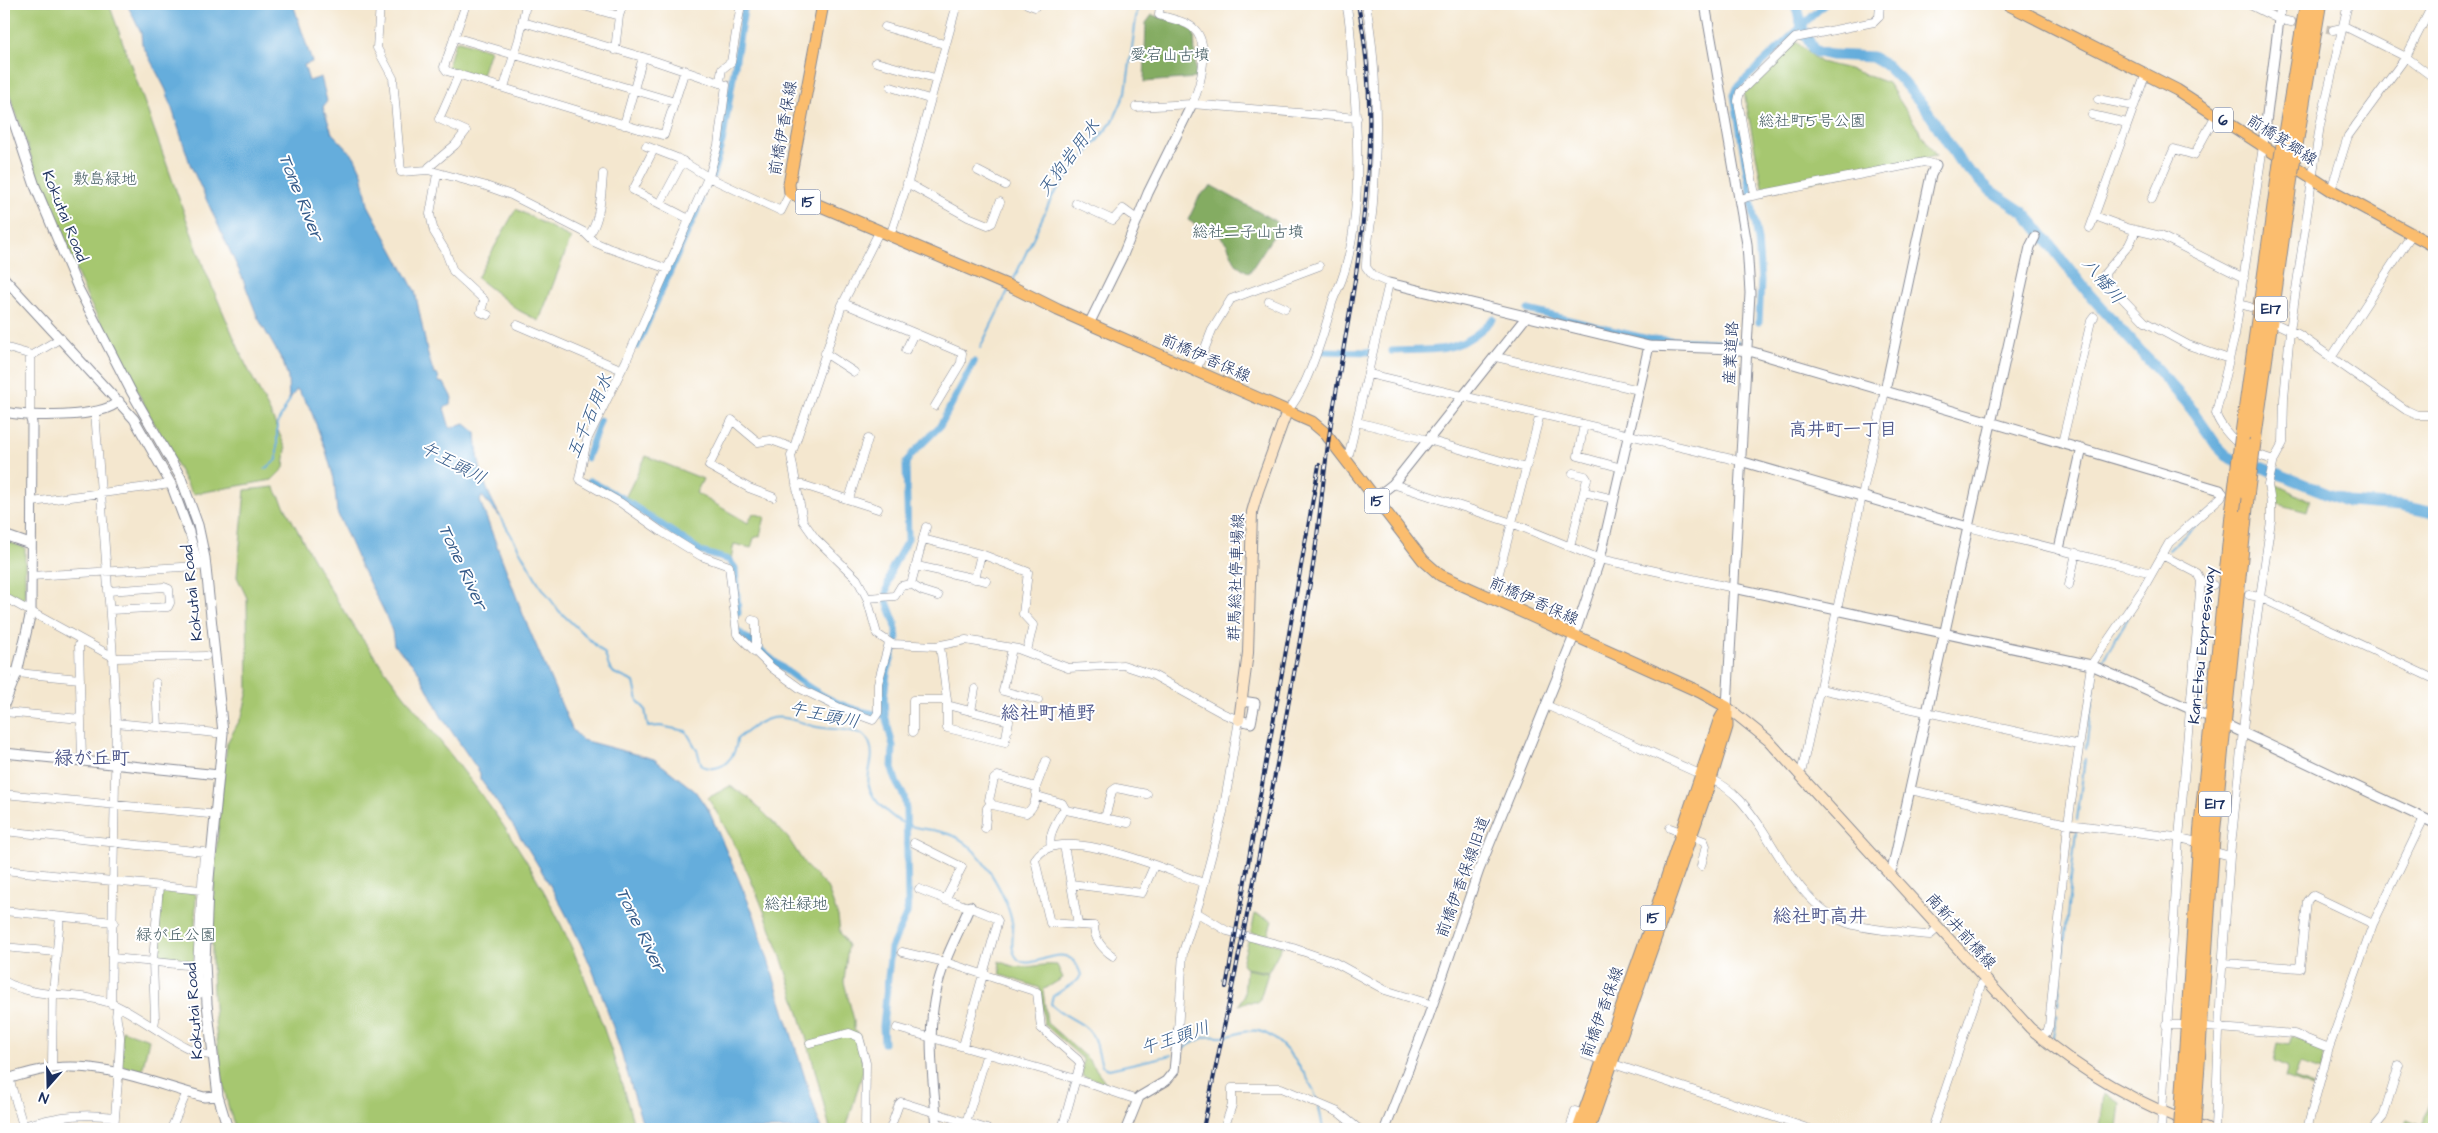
<svg xmlns="http://www.w3.org/2000/svg" width="2438" height="1133" font-family="'Architects Daughter','Klee One',sans-serif">
<style>
.green{fill:#a6c76f;stroke:#607b66}
.forest{fill:#84ac62;stroke:#506e60}
.water{fill:#65addc;stroke:#406e9d}
.lines{fill:none;stroke-linecap:round;stroke-linejoin:round}
.stream{stroke:#65addc;stroke-width:2}
.canal{stroke:#65addc;stroke-width:7}
.river{stroke:#65addc;stroke-width:11}
.minor-tunnel{stroke:#c9c2b8;stroke-width:8;stroke-dasharray:8 4;stroke-linecap:butt}
.minor-casing{stroke:#888b96;stroke-width:9}
.tertiary-casing{stroke:#888b96;stroke-width:11}
.secondary-casing{stroke:#888b96;stroke-width:12}
.primary-casing{stroke:#888b96;stroke-width:13}
.motorway-casing{stroke:#888b96;stroke-width:16}
.minor{stroke:#fff;stroke-width:8}
.tertiary{stroke:#fff;stroke-width:9}
.secondary{stroke:#fde5c5;stroke-width:10}
.primary{stroke:#fbbd6e;stroke-width:11}
.motorway{stroke:#fbbd6e;stroke-width:14}
.rail-casing{stroke:#1b2f5e;stroke-width:4}
.rail{stroke:#fff;stroke-width:2;stroke-dasharray:5.5;stroke-linecap:butt}
.motorway-bridge-casing{stroke:#888b96;stroke-width:16;stroke-linecap:butt}
.motorway-bridge{stroke:#fbbd6e;stroke-width:14}
.labels{text-anchor:middle;dominant-baseline:central;stroke-width:4;stroke-linejoin:round;paint-order:stroke}
.shield{fill:#fff;stroke:#5f6d8e;stroke-width:1}
.shield-label{font-size:15px;font-weight:bold;fill:#1b2f5e}
.park-label{font-size:16px;fill:#455d63;stroke:#fff}
.street-label{font-size:16px;fill:#1b2f5e;stroke:#fff}
.water-label{font-size:18px;font-style:italic;fill:#355b8a;stroke:#fff}
.neighbourhood-label{font-size:18px;font-weight:bold;fill:#525b8d;stroke:#fff}
.quarter-label{font-size:19px;font-weight:bold;fill:#525b8d;stroke:#fff}
</style>
<rect width="100%" height="100%" fill="#fff"/>
<filter id="ink" filterUnits="userSpaceOnUse"><feTurbulence type="fractalNoise" baseFrequency=".02" numOctaves="2"/><feDisplacementMap in="SourceGraphic" scale="10" xChannelSelector="R" yChannelSelector="G"/><feConvolveMatrix kernelMatrix="1 2 1 2 8 2 1 2 1" color-interpolation-filters="sRGB"/></filter>
<filter id="wash" filterUnits="userSpaceOnUse"><feTurbulence type="fractalNoise" baseFrequency=".0096" numOctaves="4" result="noise"/><feDisplacementMap in="SourceGraphic" scale="20" xChannelSelector="R" yChannelSelector="G"/><feGaussianBlur stdDeviation="1.12" result="paint"/><feColorMatrix in="noise" values="0 0 0 0 0 0 0 0 0 0 0 0 0 0 0 0 0 1.4 0 .05"/><feComposite in="paint" operator="in"/></filter>
<g filter="url(#wash)">
<rect width="100%" height="100%" fill="#f4e7cf"/>
<!-- green -->
<path class="green" d="M4,4h105l95,264 41,95 25,49 16,37 -2,19 -12,12 -79,14 -3,-4 -101,-189 -43,-100 -42,-123z
M459,41l31,9 -9,28 -32,-9 -1,-3 7,-24z
M1796,42l24,20 29,7 39,14 48,73 -173,35 -19,-99z
M516,209l55,29 -32,83 -21,-11 -41,-32z
M646,456l57,23 -7,14 47,27 5,3 5,-10 12,4 -5,19 -6,2 -3,10 -17,-4 -3,15 -28,-9 -69,-44 -9,-8z
M2275,484l35,17 -3,11 -29,-8z
M274,487c25,45 48,92 77,135 58,88 134,165 186,257 45,79 74,164 98,250h-399c-10,-23 -13,-49 -17,-74 -15,-104 -3,-208 8,-312l15,-27 6,-25 -1,-93 -10,-21 8,-87z
M4,540l21,8v53l-4,3 -17,-10z
M730,786l19,12 18,18 21,22 18,28 21,21 11,29 2,16 8,14 -4,36 10,38v10l5,4 4,37 -17,58h-16c-27,-110 -61,-233 -122,-331z
M165,890l30,3 1,3 -2,65 -3,1 -35,-5 6,-64z
M1255,914l17,7 -5,16 -16,-5z
M1249,938l33,8 -14,26 -23,-4 -3,-5z
M999,961c25,12 34,2 58,4l6,13 -20,12 4,33 43,38 16,22 -24,-7 1,-17 -39,-35 -4,-36 -39,-13z
M1246,969l22,4 -9,29h-13l-7,3 5,-9z
M122,1030l27,9 -7,33 -20,-6z
M2292,1035l35,14 -6,22 -21,-7 -6,15 19,7v2l-28,-10 3,-11 -14,-6 4,-18 11,2z
M2104,1094l17,9 -3,26h-18z
M2433,1097l1,32h-31l4,-9 14,6z"/>
<!-- forest -->
<path class="forest" d="M1152,15l33,10 9,7 2,46 -52,4 2,-59z
M1212,186l63,35 4,6 -30,46 -13,-9 -9,-20 -7,-8 -11,-3 -21,-13 12,-25z"/>
<!-- water -->
<path class="water" d="M127,4h166l19,58 -8,3 5,16 12,-4 6,24 -4,6 9,26 22,23 8,17 6,32 47,86 13,64 6,19 4,1 1,7 5,1 8,15 -1,6 -7,4 6,20 15,-4 11,9c2,36 8,53 25,85l-19,-22 -2,5 44,116 48,112 10,11 72,19 41,32 14,20 45,104 67,214h-177c-16,-53 -31,-108 -52,-160 -29,-68 -68,-130 -112,-190v-6l-39,-57 -24,-47 -23,-24 -2,-14 -9,-22 -22,-42 -24,-55 -3,-33 -8,-28 -16,-43 -13,-19 -8,11 -1,-22 -5,-16 -25,-44 -16,-41 -52,-113 -24,-74 -24,-46 -1,-11z"/>
<g class="lines">
<!-- stream -->
<path class="stream" d="M1012,283l41,-88 60,-74 13,-29 12,-88
M980,348l29,-59
M265,469l12,-9v-36l13,-25
M500,516l38,66 21,29 46,43 4,13 5,6 20,9 4,19 7,8 3,18 12,-1 26,5 11,19 5,16c20,8 34,-9 35,-27 10,-8 22,-18 35,-21 15,-3 31,6 45,9 14,3 31,1 45,7 3,2 5,4 7,8 11,24 -16,37 14,66 25,25 36,17 66,26 30,9 59,63 64,93 1,9 -3,18 1,26 12,30 53,-24 67,22l-3,5 -25,16 -2,8c12,13 33,17 41,31 5,8 7,21 10,31l7,3 63,-14
M2169,550l59,-54
M2101,663l27,-45
M2086,749l10,-79
M2077,820l8,-61
M2058,1004l18,-173
M2052,1042l5,-28
M1179,1051c8,-5 17,-11 27,-14 5,-1 10,0 16,0 12,-1 26,-9 37,-6 23,5 52,48 58,69
M1319,1107l4,22"/>
<!-- canal -->
<path class="canal" d="M712,177l11,-39 22,-134
M1528,310l120,29 89,4
M1759,322l2,-41 -3,-40 -24,-146 4,-9 87,-82
M637,346l64,-145
M1323,351l49,1
M1392,351c46,-2 67,4 101,-32
M587,458l13,-37
M590,481l30,16 82,55 27,8 6,8 3,45
M740,633c43,35 87,79 145,82
M884,1043l-1,-17 8,-78 16,-35 1,-12 -2,-91 -2,-14 -7,-12 -5,-16 1,-22 -8,-31 -1,-18 3,-24 10,-34 -2,-16 -8,-21v-13l4,-19 17,-31 -2,-76 5,-8 29,-29 34,-64"/>
<!-- river -->
<path class="river" d="M1796,4l7,26 10,19 5,3 13,3 41,2 14,8 18,18 23,27 33,52 31,29 32,21 11,12 55,70 99,110 29,42 10,10 16,8 21,4 84,34 53,4 33,7"/>
</g>
</g>
<g filter="url(#ink)">
<g class="lines">
<!-- minor-tunnel -->
<path class="minor-tunnel" d="M2291,22l42,8"/>
<!-- minor casing -->
<g class="minor-casing">
<path id="minor" d="M380,4l-3,44 16,30 8,94 27,-2 55,15 28,10 73,37 10,10 14,6 60,21
M466,4l-22,63 3,4 192,58 25,6 21,-65
M577,4l42,12 -4,34
M1027,4l8,3
M1160,4l-1,11c11,4 24,5 33,12 20,16 9,58 0,77
M2248,4l30,15 13,3
M619,16l4,-12
M523,22l126,37 77,26 -8,60 -8,28 -84,188 -39,79 -8,39 42,24 41,29 39,24 28,10 8,68 35,34 29,21 39,19 33,12 5,-7v-30l11,-40
M885,27l59,17
M2333,30l13,-3 60,30 28,21
M454,37l221,65
M876,62l59,16
M720,81l2,-12 9,-7 10,-58
M504,87l15,-48 7,-35
M891,87l38,12
M2098,99l35,7
M1136,107l56,-3 165,14
M2092,115l35,8
M624,125l19,-68
M646,146l31,12 31,19 73,34 9,-18
M2263,146l-28,189 -19,78c1,7 5,11 9,17 14,18 28,24 49,30
M654,149l-21,41 56,29
M428,170l1,-3 26,-22 11,-14 -27,-12 20,-45
M978,171l27,14
M437,174l-7,40 4,18 11,18 8,21 29,27 2,2 -3,12 7,3
M907,183l61,34 20,8 4,-2 8,-21
M2331,190l17,-54 58,-79 27,-53
M1755,195l-17,-94 2,-9 55,-54 79,-16 5,-5 1,-13
M2152,199l22,-50 20,6 22,-40
M1740,200l7,-3 177,-35 12,3
M1076,203l37,17 10,-11 15,11
M660,204l23,-43
M2095,216l32,12 34,8 83,42
M2090,228l56,-155
M2136,230l-7,15 -24,28 1,8 39,41 43,23 41,14
M879,232l-37,73 -51,151 12,65 12,17 42,41 10,19 10,36 15,10 44,2 30,-6 52,9 50,19 55,-3 30,10 71,39 15,6 -16,92 -24,91 -16,49 -5,79
M588,235c12,-9 14,-47 15,-61
M890,236l18,-54 49,-178
M1269,301l16,7
M843,303l119,50 -1,10 -26,43
M2240,304l10,3
M517,325l103,44
M2279,325l19,9 108,76 11,5h17
M4,347l28,8 29,-17
M906,350l8,-17
M825,353l29,19
M30,355v61
M1496,357l143,33
M2331,358l81,-124
M1196,371l16,-41 19,-31 88,-33
M1369,374l371,87
M95,411l18,246 3,66 -5,281
M1287,411c19,-19 37,-78 44,-104 2,-10 8,-19 11,-28 21,-59 16,-153 10,-215 -1,-20 -1,-41 -6,-60
M1357,422l71,18 98,28
M1584,424l-6,32 44,12
M2062,443l29,-122 3,-4
M1345,459l4,-5 40,-171 -16,-7 -7,-9c0,-22 6,-43 7,-65 5,-67 5,-132 -7,-198
M1393,484l119,39 88,36 134,29
M796,485h7l75,24
M1584,492l30,7
M773,497l-24,-9 -40,-22 23,-46 26,22 13,-2 22,8
M849,499l19,-60
M32,502l139,-18
M1968,527l184,46
M923,539l58,15 47,18 -5,42 10,11 -6,26
M1570,547l17,-68 -2,-3 -12,-3
M917,566l69,15
M31,576l168,-10 -10,-34
M975,579l6,-25
M2201,581l12,4
M911,584l11,7 16,5
M2069,585l7,-32
M108,591l56,-4 5,2 1,14 -2,4 -58,3
M2249,595l10,2 175,82
M4,597l111,61 91,-2
M867,598l28,-2 6,-10 10,-2 15,-57
M1492,600l48,-186
M752,620l4,1v25l-2,5
M81,640l-2,5 3,115
M940,646l7,54v28l58,14 4,-21 -62,-16
M1012,648l-9,43 35,9
M4,671l8,1
M17,673l63,6
M156,683l2,44
M1820,689l259,56
M1546,705l156,70
M971,711l4,-22
M4,712l77,7
M116,723l100,10
M913,732v-32h34
M1798,774l4,-5 83,-378
M998,776l38,11c1,9 -1,21 -10,26l-33,-8 -4,-5 5,-21z
M1711,779c24,11 36,28 51,50 22,34 44,79 85,94 14,5 31,6 45,8 13,1 26,4 38,4l8,-7
M1036,787l10,-26
M1910,790l158,34 107,13 18,4
M4,794l205,20
M1037,796l25,7 4,7
M1105,818l7,-27 4,-3 31,6
M985,828l2,-20 4,-5
M1670,828l34,13 2,5 -5,20
M4,831l200,21 -7,114 2,28
M914,843l48,24 -17,33
M1064,845l14,79
M1051,847c-3,-13 5,-24 11,-35l4,-2 62,13
M2219,853l11,3
M4,870l197,20
M1071,884l71,9 12,-27
M919,889c25,11 51,17 77,29l2,3 -35,125
M4,911l110,11
M1196,912l31,19 66,17 41,14 51,28 48,15
M4,947l52,5
M902,952l43,10 92,30 4,36 37,32 2,4 -18,65
M1113,956c-11,-7 -19,-18 -19,-30l-44,-3 -15,-63c20,-41 138,13 169,23
M113,958l84,8
M2223,963l77,5 7,-67 5,-6 61,29
M4,981c32,19 75,10 109,23 25,10 77,53 98,51
M2166,1025h15
M154,1026l1,-6 -2,-59 6,-75
M2207,1027l87,7 35,14 44,-124 51,-106
M897,1028l179,51 61,21
M2040,1036l7,-4 2,-6 19,-202 23,-159 52,-76 26,-46 52,-46 2,-4 -3,-3
M810,1043l39,-10 10,4 7,26 -1,66
M1586,1055l224,74
M52,1068l1,-75 7,-76
M9,1078l15,51
M966,1123l21,-70
M12,1129c39,-11 62,-17 103,-12
M114,1129c3,-30 5,-60 6,-91 0,-10 -7,-22 -2,-31
M171,1129l16,-37
M890,1129l9,-25 2,-2 86,27
M1224,1129l8,-24v-17h49l57,24 21,17
M1570,1129l5,-18 8,3
M1932,1129l49,-144 4,-5
M2161,1129l18,-291 22,-257 -4,-8 -35,-18
M2215,1129l6,-146 9,-127 19,-183 22,-152v-18l-3,-18 6,-25 9,-17 1,-44 6,-68 30,-206 28,-121
M2307,1129l22,-81
M2373,1129l10,-12 16,-52"/>
</g>
<!-- tertiary casing -->
<g class="tertiary-casing">
<path id="tertiary" d="M1705,4l42,240 3,49 -23,414
M4,93l31,93 43,102 53,103 50,87 17,47 7,33 18,175 -15,156 -3,73 2,42 11,92 10,33
M2263,146l18,-142
M4,278l130,141 37,65 18,48
M1389,283l260,63 84,3 20,3 467,138
M1089,324l34,-69 25,-62 44,-89
M1885,391l46,-216 5,-10
M4,412c24,5 97,7 115,-11
M1740,461l228,66
M1375,498l18,-14 134,-168
M4,535l23,8
M2059,549l23,-101
M1734,588l357,77 113,50
M4,705l13,-32 14,-61 1,-189 -2,-7
M1239,720l12,3 4,-20 -13,-2
M2231,727l203,96
M4,753l215,22
M1889,875l4,-9 137,-619 5,-10
M4,1080c16,-5 32,-10 49,-12 53,-6 101,16 151,29l14,-1
M937,1129c-3,-44 -11,-93 -1,-137 6,-30 22,-58 34,-86
M1126,1129l13,-32 27,-16 8,-10 4,-40
M1385,1129l43,-111 51,-148 95,-234 26,-77 49,-213"/>
</g>
<!-- secondary casing -->
<g class="secondary-casing">
<path id="secondary" d="M1727,707l41,33 262,288c53,46 111,78 177,101
M1239,720l9,-67 4,-141 6,-21 29,-80"/>
</g>
<!-- primary casing -->
<g class="primary-casing">
<path id="primary" d="M823,4l-34,180 1,9 224,95 44,22 254,112 13,11 98,127 17,15 260,117 27,15
M2007,4l170,86 154,100 103,56
M1578,1129l70,-196 71,-212 8,-14
M1589,1129l122,-350 16,-52v-18"/>
</g>
<!-- motorway casing -->
<g class="motorway-casing">
<path id="motorway" d="M2283,148l24,-144
M2294,154l25,-150
M2242,437l38,-270
M2253,446l38,-273
M2182,1113l19,-283 32,-320
M2194,1116l19,-285 34,-338"/>
</g>
<!-- minor -->
<use href="#minor" class="minor"/>
<!-- tertiary -->
<use href="#tertiary" class="tertiary"/>
<!-- secondary -->
<use href="#secondary" class="secondary"/>
<!-- primary -->
<use href="#primary" class="primary"/>
<!-- motorway -->
<use href="#motorway" class="motorway"/>
<!-- rail casing -->
<g class="rail-casing">
<path id="rail" d="M1226,987l93,-522
M1203,1129c37,-180 75,-359 106,-540 10,-53 13,-106 21,-159 22,-144 58,-280 28,-426"/>
</g>
<!-- rail -->
<use href="#rail" class="rail"/>
<!-- motorway-bridge casing -->
<g class="motorway-bridge-casing">
<path id="motorway-bridge" d="M2280,167l3,-19
M2291,173l3,-19
M2247,493l6,-47
M2233,510l9,-73
M2181,1129l1,-16
M2193,1129l1,-13"/>
</g>
<!-- motorway-bridge -->
<use href="#motorway-bridge" class="motorway-bridge"/>
</g>
</g>
<g class="labels">
<!-- shield labels -->
<g class="shield">
<rect x="2213" y="107.5" width="20" height="25" rx="4"/>
<rect x="795.5" y="189.5" width="25" height="25" rx="4"/>
<rect x="2255" y="296.5" width="32" height="25" rx="4"/>
<rect x="1364.5" y="488.5" width="25" height="25" rx="4"/>
<rect x="2199" y="791.5" width="32" height="25" rx="4"/>
<rect x="1640.5" y="905.5" width="25" height="25" rx="4"/>
</g>
<g class="shield-label">
<text x="2223" y="120">6</text>
<text x="808" y="202">15</text>
<text x="2271" y="309">E17</text>
<text x="1377" y="501">15</text>
<text x="2215" y="804">E17</text>
<text x="1653" y="918">15</text>
</g>
<!-- park labels -->
<g class="park-label">
<text x="1170" y="55">愛宕山古墳</text>
<text x="1812" y="121">総社町5号公園</text>
<text x="105" y="179">敷島緑地</text>
<text x="1248" y="232">総社二子山古墳</text>
<text x="796" y="904">総社緑地</text>
<text x="176" y="935">緑が丘公園</text>
</g>
<!-- street labels -->
<g class="street-label">
<text transform="translate(783 128) rotate(-80)">前橋伊香保線</text>
<text transform="translate(2282 140) rotate(33)">前橋箕郷線</text>
<text transform="translate(65 216) rotate(68)">Kokutai Road</text>
<text transform="translate(1731 353) rotate(-87)">産業道路</text>
<text transform="translate(1206 358) rotate(24)">前橋伊香保線</text>
<text transform="translate(1236 577) rotate(-88)">群馬総社停車場線</text>
<text transform="translate(192 593) rotate(-96)">Kokutai Road</text>
<text transform="translate(1534 601) rotate(24)">前橋伊香保線</text>
<text transform="translate(2202 645) rotate(-84)">Kan-Etsu Expressway</text>
<text transform="translate(1463 877) rotate(-70)">前橋伊香保線旧道</text>
<text transform="translate(1961 931) rotate(48)">南新井前橋線</text>
<text transform="translate(194 1011) rotate(-94)">Kokutai Road</text>
<text transform="translate(1602 1012) rotate(-70)">前橋伊香保線</text>
</g>
<!-- water labels -->
<g class="water-label">
<text transform="translate(1069 158) rotate(-53)">天狗岩用水</text>
<text transform="translate(301 197) rotate(68)">Tone River</text>
<text transform="translate(2103 281) rotate(50)">八幡川</text>
<text transform="translate(590 416) rotate(-67)">五千石用水</text>
<text transform="translate(453 463) rotate(28)">午王頭川</text>
<text transform="translate(463 567) rotate(65)">Tone River</text>
<text transform="translate(824 715) rotate(12)">午王頭川</text>
<text transform="translate(641 930) rotate(64)">Tone River</text>
<text transform="translate(1175 1038) rotate(-18)">午王頭川</text>
</g>
<!-- neighbourhood labels -->
<g class="neighbourhood-label">
<text x="1843" y="429">高井町一丁目</text>
</g>
<!-- quarter labels -->
<g class="quarter-label">
<text x="1048" y="713">総社町植野</text>
<text x="92" y="758">緑が丘町</text>
<text x="1820" y="916">総社町高井</text>
</g>
</g>
<!-- margin -->
<rect width="2438" height="1133" fill="none" stroke="#fff" stroke-width="20"/>
<!-- north arrow -->
<g transform="translate(48 1086) rotate(200)" stroke="#ffffff" stroke-width="4" paint-order="stroke">
<path d="M0-4L9 19L0 12L-9 19Z" fill="#1b2f5e"/>
<text y="-8" font-size="14" font-weight="bold" text-anchor="middle" fill="#1b2f5e">N</text>
</g>
</svg>
